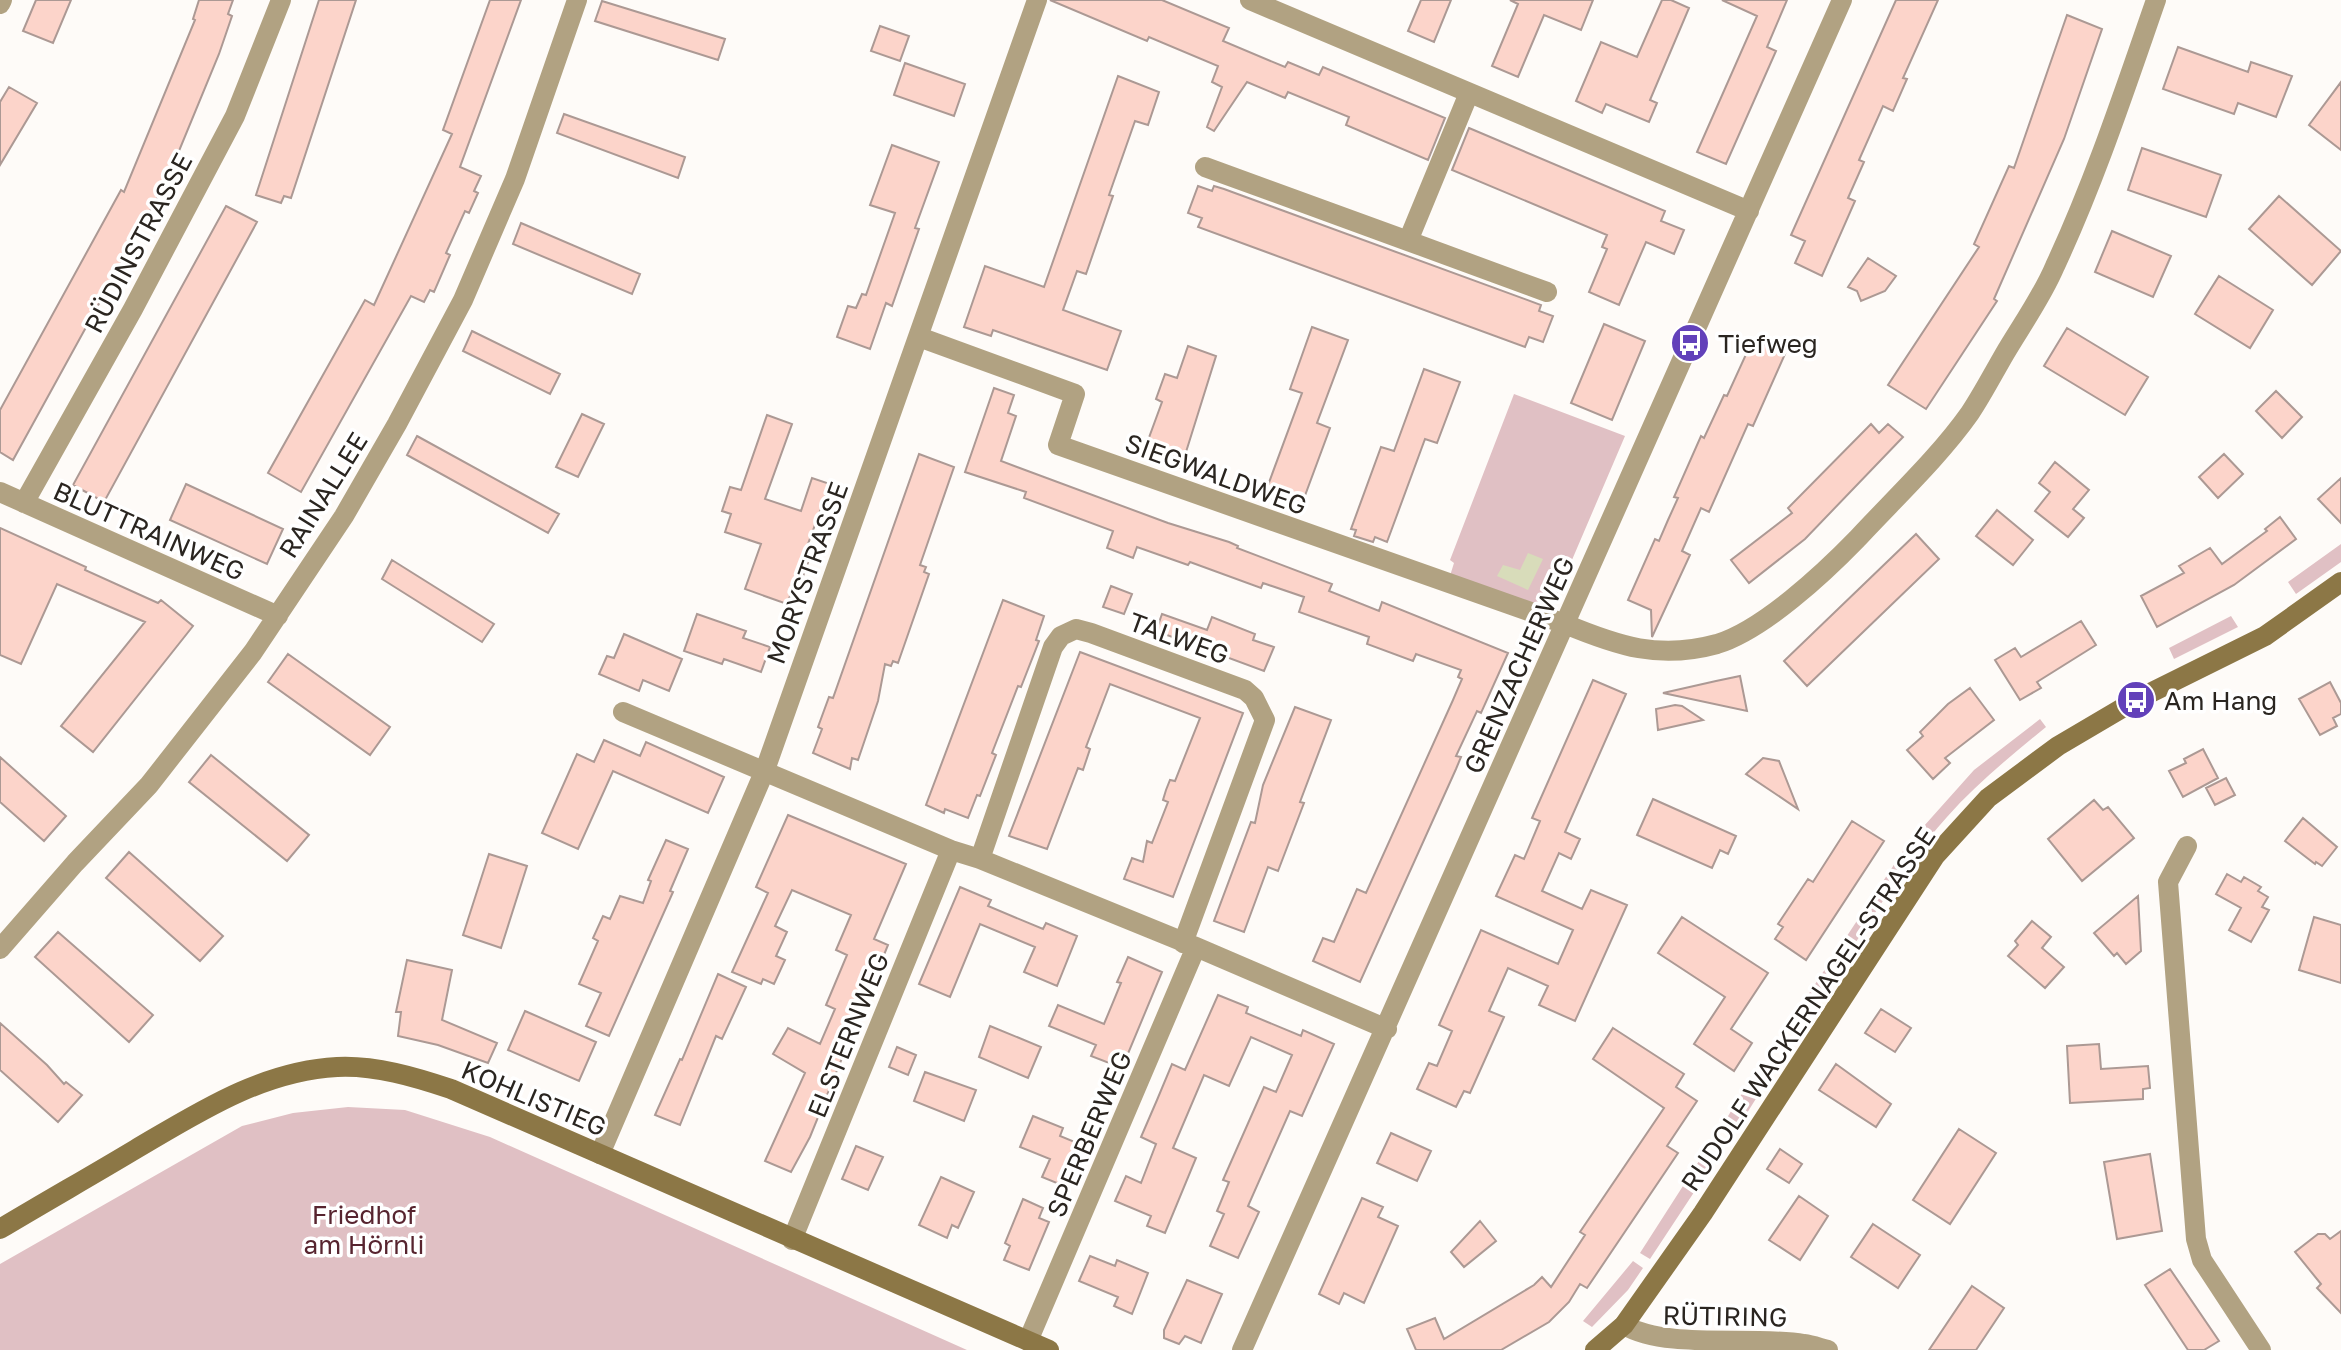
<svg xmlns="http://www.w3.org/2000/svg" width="2341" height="1350" font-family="'Golos Text',sans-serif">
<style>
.green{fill:#e0c0c4}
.water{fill:#d8dcba}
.building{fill:#fcd4ca;stroke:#ac9994;stroke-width:2}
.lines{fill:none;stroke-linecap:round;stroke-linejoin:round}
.street{stroke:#b1a282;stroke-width:20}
.secondary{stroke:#8c7746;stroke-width:20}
.labels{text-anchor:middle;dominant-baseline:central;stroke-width:7;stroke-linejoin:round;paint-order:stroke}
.street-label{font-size:26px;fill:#2a2520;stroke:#fff}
.poi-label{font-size:26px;fill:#2a2520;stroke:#fff;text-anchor:start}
.park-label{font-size:26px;fill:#57242f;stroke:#fff}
</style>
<rect width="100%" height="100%" fill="#fefbf8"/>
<!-- green -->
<path class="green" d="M1514,394l111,42 -68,159 -33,11 -75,-27 5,-16 -4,-3z
M2341,544v18l-45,32 -8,-12z
M2231,616l7,11 -64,32 -5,-11z
M2040,719l6,8c-34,28 -69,56 -99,90 -51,57 -91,126 -132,190l-11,-6 103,-156 67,-75z
M1749,1082l13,7 -25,40 -12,-8z
M348,1107l57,3 85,27 477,213h-967v-86l242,-138 51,-13z
M1699,1161l11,7 -60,91 -10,-6z
M1633,1261l10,7 -15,22 -36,37 -9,-6z"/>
<!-- water -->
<path class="water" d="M1528,553l15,6 -15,31 -31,-14 6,-11 17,5z"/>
<!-- building -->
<path class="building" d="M36,0h35l-18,43 -30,-12z
M199,0h34l-5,14 4,2 -13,38 -52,126 -154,280 -13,-8v-42l121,-220 3,2 71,-172 -2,-1z
M319,0h37l-65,198 -7,-2 -3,7 -25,-8z
M490,0h31l-61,167 21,9 -7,15 4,2 -9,20 -4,-2 -19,42 4,2 -16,37 -4,-2 -6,12 -13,-6 -110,196 -33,-19 97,-173 9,5 78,-171 -9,-4z
M1050,0h112l67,28 -6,13 62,26 3,-5 31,13 4,-8 122,51 -17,42 -82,-35 3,-8 -61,-25 -3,6 -38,-16 -33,49 -7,-4 15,-40 -10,-5 6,-16 -69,-29 -2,4z
M1421,0h30l-17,42 -26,-11z
M1510,0h83l-12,30 -37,-15 -26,62 -26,-11 26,-62z
M1662,0h9l18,8 -39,92 7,3 -8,19 -43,-18 -4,9 -26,-12 25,-59 36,15z
M1722,0h65l-20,47 9,4 -50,113 -29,-12 60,-136z
M1896,0h42l-35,78 4,1 -14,32 -10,-5 -24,54 5,2 -16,36 7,3 -33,75 -27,-13 10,-22 -14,-6z
M602,1l123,38 -7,21 -123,-39z
M2067,15l35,14 -38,110 -70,160 3,2 -71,108 -38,-24 91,-138 -5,-3 35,-78 5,2z
M880,26l29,10 -9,25 -29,-10z
M2178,47l70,25 3,-10 41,14 -16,41 -38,-14 -4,11 -71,-25z
M905,63l60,21 -11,32 -60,-21z
M1118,76l41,16 -11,33 -13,-4 -26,74 4,1 -27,78 -9,-3 -14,39 58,21 -14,39 -114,-40 -2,6 -27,-9 21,-61 59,21z
M2341,82v68l-32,-25z
M9,87l28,16 -37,62v-63z
M564,114l121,43 -7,21 -121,-45z
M1469,128l196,83 -4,10 23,9 -10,24 -28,-12 -27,63 -30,-13 18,-43 -5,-2 5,-12 -155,-65z
M892,145l47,17 -24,66 4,1 -27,77 -6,-3 -16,46 -33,-12 11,-31 8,2 6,-14 4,1 29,-82 -25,-8z
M2142,148l79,27 -15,42 -78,-27z
M1198,186l14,5 2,-5 10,3 317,116 -2,6 14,5 -10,26 -14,-5 -4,10 -327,-120 4,-9 -14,-5z
M2279,196l62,55 -29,34 -63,-56z
M226,206l31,16 -153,280 -31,-17z
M521,223l119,51 -8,20 -119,-50z
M2112,231l59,25 -18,41 -58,-25z
M1868,258l28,18 -11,15 -24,10 -4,-10 -9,-4z
M2219,276l54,34 -23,38 -55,-34z
M1604,324l41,17 -33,79 -41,-17z
M1312,327l36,13 -31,83 13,5 -30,81 -36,-13 38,-103 -12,-4z
M2067,328l81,49 -23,38 -81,-49z
M472,331l88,43 -10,20 -87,-43z
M1753,339l32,15 -32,72 -5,-2 -39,88 -8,-4 -19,43 8,4 -38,82 -1,-27 -23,-10 27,-61 4,2 9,-21 10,-22 -4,-1 27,-61 3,2 20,-43 3,1z
M1188,346l28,10 -35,112 -38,-14 19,-52 -6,-3 9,-25 12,4z
M1424,369l36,13 -23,61 -12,-4 -38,103 -12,-5 -2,5 -19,-6 2,-6 -5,-1 30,-82 13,4z
M994,388l20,7 -6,18 8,3 -15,45 167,62 61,19 9,4 -1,2 95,36 -3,7 50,20 3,-9 126,51 -27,60 -4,-2 -21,45 5,1 -5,12 -96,213 -47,-21 10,-23 11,4 23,-53 9,4 87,-193 9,-21 -4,-2 3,-7 -45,-16 -3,7 -46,-17 2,-7 -70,-25 5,-15 -41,-14 -2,5 -71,-26 -2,3 -51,-18 -4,11 -26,-10 6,-17 -89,-33 2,-6 -61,-20z
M2276,391l26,26 -20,21 -26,-27z
M582,414l22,10 -26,53 -22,-10z
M767,415l25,9 -27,75 36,12 11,-33 18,6 -22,60 6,2 -12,33 -5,-2 -10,27 -42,-15 16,-45 -36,-12 6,-18 -9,-3 8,-24 11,3z
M1871,424l8,9 9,-9 15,13 -98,102 -56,44 -18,-23 61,-47 -4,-5z
M417,436l142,78 -11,19 -141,-78z
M919,454l35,13 -34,98 6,2 -2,5 5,2 -31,89 -5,-2 -2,5 -6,-2 -7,37 -20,59 -6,-2 -2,11 -37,-16 9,-24 -4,-2 11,-30 4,1z
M2224,454l19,20 -25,24 -19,-21z
M2055,462l34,28 -16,19 11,9 -16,19 -33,-26 15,-19 -11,-9z
M2341,478v45l-23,-24z
M186,484l97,45 -16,35 -97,-44z
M1997,510l36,30 -20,25 -37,-29z
M2280,517l16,22 -62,46 -77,42 -16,-31 43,-23 -5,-7 31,-18 12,16 45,-33 -2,-2z
M0,528l86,39 -1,3 73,33 3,-3 32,26 -100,126 -32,-26 84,-104 -88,-38 -36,80 -21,-9z
M1916,534l23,25 -132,127 -23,-25z
M392,560l102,64 -12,18 -100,-63z
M1111,586l21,8 -8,20 -21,-7z
M1003,600l41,16 -8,24 3,1 -18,46 -3,-1 -26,67 4,2 -16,41 -3,-1 -9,23 -23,-9 -1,4 -18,-8z
M697,614l49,17 -3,7 27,9 -9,25 -37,-13 -2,5 -38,-13z
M1162,614l45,16 5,-13 43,17 -2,6 21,7 -10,24 -108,-40z
M2081,621l15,24 -59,37 4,6 -21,12 -25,-40 20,-12 6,9z
M624,634l58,25 -13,32 -26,-11 -4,11 -40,-17 8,-18 7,2z
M1080,652l163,61 -70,184 -49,-18 8,-21 11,4 4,-21 5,2 16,-41 -5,-2 3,-10 4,-10 5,1 25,-63 -90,-34 -24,63 4,2 -7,21 -5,-2 -31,81 -38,-13z
M288,654l102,73 -20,28 -102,-73z
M1740,676l7,35 -84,-18 53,-12z
M1593,680l33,14 -61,138 15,7 -9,20 -12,-6 -17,38 40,18 9,-19 36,15 -52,116 -36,-16 9,-19 -40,-18 -19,43 15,6 -34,76 -6,-2 -8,16 -39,-18 12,-26 8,3 15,-35 -13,-6 42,-95 77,34 15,-34 -77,-34 19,-41 9,4 16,-38 -8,-3z
M2330,682l11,21v11l-8,4 4,8 -17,9 -21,-36z
M1970,688l24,32 -49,38 5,5 -17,16 -26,-29 16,-14 -3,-4 28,-28z
M1675,705l7,1 21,14 -45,10 -2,-21z
M1295,707l36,13 -31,82 4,1 -26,68 -10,-4 -24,65 -30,-11 37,-99 4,1 8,-38z
M604,740l36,16 6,-14 78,35 -16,36 -95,-42 -35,78 -36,-16 35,-79 17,8z
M2203,749l15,29 -35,19 -14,-26 17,-8 -2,-4z
M211,755l98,80 -22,26 -98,-79z
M0,757l66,59 -22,25 -44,-39z
M1763,758l16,3 19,48 -52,-35z
M2226,778l9,17 -20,10 -9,-17z
M1653,799l83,37 -8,18 -8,-4 -8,18 -75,-33z
M2094,800l9,10 5,-3 26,31 -52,43 -34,-42z
M788,815l118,49 -32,75 14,6 -78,192 -19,35 -26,-11 40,-88 -32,-19 15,-26 32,16 15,-35 -9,-4 21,-50 -11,-5 15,-35 -59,-25 -17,36 12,6 -11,24 9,4 -11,24 -11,-5 -2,5 -29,-12 36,-79 -12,-6z
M2303,818l34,29 -15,19 -6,-4 -1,2 -30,-23z
M1852,821l32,20 -78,119 -31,-21 8,-12 -5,-3 30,-45 5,3z
M666,840l22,9 -18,42 3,1 -64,144 -23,-10 15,-33 -22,-9 19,-43 -5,-3 10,-22 7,3 10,-23 23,7 8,-22 -3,-1z
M129,852l94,84 -23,25 -94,-83z
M489,854l38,12 -26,82 -38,-13z
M2227,874l14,8 3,-5 17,10 -3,4 10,6 -6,10 7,3 -18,32 -22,-12 12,-22 -25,-14z
M960,887l31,13 -3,6 55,23 3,-6 31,13 -20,50 -33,-14 11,-25 -55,-23 -30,73 -31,-13z
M2138,896l3,55 -15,13 -9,-11 -3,3 -20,-23z
M1682,917l86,56 -37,56 21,14 -18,28 -40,-27 31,-47 -67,-44z
M2314,917l27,8v58l-42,-13z
M2032,921l19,16 -9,11 22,19 -19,21 -37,-32 10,-11 -3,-4z
M58,932l95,83 -24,27 -94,-85z
M1128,957l34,15 -40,96 -31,-12 5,-11 -47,-19 9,-21 46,19 17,-41 -4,-1z
M407,960l45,10 -10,50 55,23 -9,20 -50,-18 -40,-9 3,-24h-5z
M718,974l28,13 -24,52 -6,-3 -36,89 -25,-10 25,-56 2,1z
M1218,995l30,12 -2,6 55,23 2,-6 31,14 -32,72 -12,-5 -42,95 11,6 -21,46 -28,-12 14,-32 -7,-3 12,-29 -6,-2 41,-93 12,5 16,-37 -41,-18 -22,49 -25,-11 -31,73 23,10 -31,75 -18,-7 4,-10 -36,-15 11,-25 15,7 15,-39 -15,-7 16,-37 15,-36 13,6z
M1881,1009l30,19 -16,24 -30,-19z
M525,1011l71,31 -17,39 -71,-31z
M0,1023l47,42 17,19 2,-2 16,13 -24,27 -58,-52z
M990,1026l51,21 -13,31 -49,-21z
M1613,1028l71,46 -8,13 21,14 -30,45 11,7 -91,135 -7,-4 -11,18 -20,20 -48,28h-85l-9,-21 28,-11 9,21 90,-54 8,-8 9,10 34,-52 -5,-3 84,-124 -71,-49z
M2099,1044l2,25 47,-3 2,22 -7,1v10l-73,4 -3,-57z
M897,1047l19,8 -8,20 -19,-8z
M1836,1064l55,40 -15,23 -57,-37z
M925,1072l51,18 -12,31 -50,-20z
M1033,1116l30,12 -3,8 22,9 -18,41 -22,-9 8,-18 -30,-12z
M1959,1129l37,24 -46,71 -37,-24z
M1391,1133l40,18 -14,30 -40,-18z
M856,1146l27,11 -15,33 -26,-11z
M1780,1149l22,15 -13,19 -22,-14z
M2150,1154l12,77 -45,8 -13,-77z
M941,1177l33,15 -16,36 -6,-3 -5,13 -28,-13z
M1799,1196l29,20 -28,44 -31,-20z
M1362,1198l21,9 -5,10 20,9 -34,77 -20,-10 -5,11 -20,-10z
M1023,1199l20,9 -4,10 10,4 -20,48 -25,-10 6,-14 -5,-3z
M1480,1221l16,20 -32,26 -13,-15z
M1873,1224l47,31 -22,33 -47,-31z
M2341,1231v82l-24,-25 4,-4 -26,-32 23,-18h7l5,5z
M1090,1256l25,10 2,-6 31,13 -16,41 -18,-8 4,-9 -39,-16z
M2170,1269l49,72 -15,9h-16l-43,-65z
M1187,1280l35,14 -21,49 -16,-7 -6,8 -15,-6v-8z
M1972,1286l32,22 -28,42h-47z"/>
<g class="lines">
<!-- street -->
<path class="street" d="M1250,0l499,211
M0,4l2,-4
M1205,167l203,74 61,-148
M1408,241l139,51
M919,337l156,57 -17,51 507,179c53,22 94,36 152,20 46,-14 107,-71 140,-105 37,-40 82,-82 113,-126 12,-18 23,-39 34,-58 17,-29 38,-58 51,-89 40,-86 70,-177 101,-266
M0,492l278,124
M24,503l109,-194 102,-193 46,-116
M623,712l328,138 29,9 216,88 191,82
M2187,846l-19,36 28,357 6,21 59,90
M980,859l73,-212 8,-11 15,-7 15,4 154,57 9,8 11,22 -82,223
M0,949l75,-86 74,-78 104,-133 91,-136 53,-92 66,-124 52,-121 62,-179
M600,1154l165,-384 272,-770
M792,1240l159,-390
M1624,1325c43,25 126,10 180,19 8,1 16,4 24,6
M1028,1341l168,-394
M1242,1350l600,-1350"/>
<!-- secondary -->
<path class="secondary" d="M0,1229c45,-27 91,-53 136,-80 63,-37 126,-78 201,-82 38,-2 78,10 114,22l598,261
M1595,1350l29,-25 79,-112 232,-357 53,-58 70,-52 78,-46 129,-64 76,-54"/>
</g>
<!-- icons -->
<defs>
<g id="bus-disc" transform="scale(2)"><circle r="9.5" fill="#6241ba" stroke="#fff"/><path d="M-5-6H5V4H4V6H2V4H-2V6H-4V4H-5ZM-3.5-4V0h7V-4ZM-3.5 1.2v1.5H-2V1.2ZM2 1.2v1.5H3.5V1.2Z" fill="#fff"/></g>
</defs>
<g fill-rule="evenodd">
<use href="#bus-disc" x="1690" y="343"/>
<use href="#bus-disc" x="2136" y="700"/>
</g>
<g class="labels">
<!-- street labels -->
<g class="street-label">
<text transform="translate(138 243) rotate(-62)">RÜDINSTRASSE</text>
<text transform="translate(1216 474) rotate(20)">SIEGWALDWEG</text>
<text transform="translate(323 495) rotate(-58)">RAINALLEE</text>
<text transform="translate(149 531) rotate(24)">BLUTTRAINWEG</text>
<text transform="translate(807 573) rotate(-70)">MORYSTRASSE</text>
<text transform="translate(1179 638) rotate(20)">TALWEG</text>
<text transform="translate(1519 665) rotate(-66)">GRENZACHERWEG</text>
<text transform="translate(1808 1009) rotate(-56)">RUDOLF WACKERNAGEL-STRASSE</text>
<text transform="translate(848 1035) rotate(-68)">ELSTERNWEG</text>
<text transform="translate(534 1098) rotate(23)">KOHLISTIEG</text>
<text transform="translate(1089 1134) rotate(-67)">SPERBERWEG</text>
<text transform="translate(1725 1316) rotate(1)">RÜTIRING</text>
</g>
<!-- poi labels -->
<g class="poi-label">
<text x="1718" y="343">Tiefweg</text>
<text x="2164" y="700">Am Hang</text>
</g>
<!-- park labels -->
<g class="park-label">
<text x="364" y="1214">Friedhof<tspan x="364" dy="30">am Hörnli</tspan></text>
</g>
</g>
</svg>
